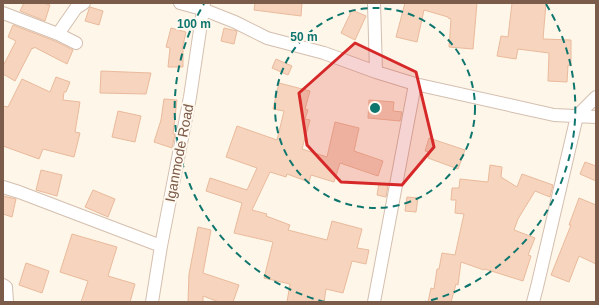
<svg xmlns="http://www.w3.org/2000/svg" width="599" height="305" font-family="Arial,sans-serif">
<style>
.building{fill:#f6d4bd;stroke:#eaba9c}
.lines{fill:none;stroke-linecap:round;stroke-linejoin:round}
.street-casing{stroke:#d4bfaf;stroke-width:14}
.street{stroke:#fff;stroke-width:12}
.marked{fill:#d62828;fill-opacity:0.2;stroke:#d62828;stroke-width:3;stroke-linejoin:round}
.ring{fill:none;stroke:#0f766e;stroke-width:2;stroke-dasharray:7 5}
.labels{text-anchor:middle;dominant-baseline:central;stroke-width:4;stroke-linejoin:round;paint-order:stroke}
.street-label{font-size:14px;fill:#7b5b49;stroke:#fff9f0}
.centre{fill:#0f766e;stroke:#fff9f0;stroke-width:2}
.ring-label{font-size:12px;text-anchor:middle;font-weight:bold;fill:#0f766e;stroke:#fff9f0;stroke-width:4;stroke-linejoin:round;paint-order:stroke}
</style>
<rect width="100%" height="100%" fill="#fef6e8"/>
<!-- building -->
<path class="building" d="M24,3h19l7,2 -5,16 -25,-10z
M255,3h47l-1,13 -47,-6z
M405,3h72l-4,46 -24,-2 2,-28 -3,-1v-1l-24,-7 -7,32 -21,-5z
M512,3h34l-3,36 28,1v26l-3,-1 -1,17 -19,-1 1,-28 -31,-4 -2,10 -19,-3 4,-20 7,1z
M90,7l13,4 -4,14 -14,-4 4,-12z
M352,10l14,6 -11,24 -14,-7z
M13,25l42,16 18,9 -6,14 -33,-17 -1,2 -1,-1 -17,33 -12,-7v-8l13,-25 -8,-4z
M171,28l15,4 -3,13v22h-15l2,-19 -4,-1z
M224,28l13,3 -3,13 -13,-3z
M276,59l16,7 -4,9 -16,-7z
M101,71l50,2 -5,21 -46,-1z
M56,77l14,5 -4,10h-2l-1,8 17,2 -5,30 5,1 -6,24 -31,-8 -4,10 -36,-13v-40l5,1 14,-28 28,13z
M279,83l31,8 -5,18 3,1 -3,9 5,1 -8,29 25,8 8,-35 24,6 -5,23 29,10 -5,15 -38,-13 -6,19 -23,-7 -2,7 -22,-8 -1,3 -16,-5 -18,38 15,4 -1,2 24,9 -2,5 39,10 5,-19 30,8 -5,19 12,2 -3,14 -14,-3 -9,32 -17,-4 -2,13h-37l3,-18 -26,-6 9,-36 -39,-9 8,-30 -36,-12 4,-13 37,12 10,-22 -31,-11 11,-31 40,14 7,-29 -11,-2z
M164,99l13,1 -4,34h2l-3,14 -18,-6 7,-22z
M369,100l25,2 -1,9 9,1 -2,9 -32,-3z
M118,111l23,5 -6,26 -23,-5z
M429,138l36,12 -7,19 -30,-11 2,-6 -5,-1z
M585,162l11,4v15l-16,-7z
M490,165l12,2 -1,10 16,10 5,-13 31,11 -3,12 -15,-6 -17,28 -4,11 21,8 -7,17 3,1 -8,25 -38,-12 -1,1 -23,-8 -3,23 -2,-1 -5,18h-23l3,-14 3,1 3,-20h2l3,-16 13,2 9,-41 -9,-1 1,-13h-5l1,-12h7l1,-9 28,3z
M41,170l21,5 -5,21 -21,-6z
M379,183l9,2 -2,12 -9,-2z
M93,190l22,9 -7,18 -23,-10z
M3,196l13,3 -4,18 -9,-3z
M407,197l11,1 -2,14 -11,-1z
M579,198l17,7v59l-17,-8 -10,26 -18,-7 20,-50h-2z
M198,227l13,3 -8,43 36,12 -6,17h-14l-16,-6v6h-15l1,-28z
M72,234l45,13 -9,29 27,8 -5,18h-49l7,-21 -28,-9z
M26,263l23,8 -7,22 -23,-8z"/>
<g class="lines">
<!-- street casing -->
<g class="street-casing">
<path id="street" d="M180,3l22,6 33,13 32,16 57,15 52,19 39,12 139,31 42,2
M374,3l2,69
M3,13l55,21 18,9
M58,34l18,-26 8,-5
M3,187l16,5 142,54
M3,285l3,2 1,15
M152,302l9,-56 29,-149 14,-94
M374,302l41,-218
M533,302l4,-15 40,-171 19,-19"/>
</g>
<!-- street -->
<use href="#street" class="street"/>
</g>
<!-- marked area -->
<path class="marked" d="M355,43l61,29 18,75 -32,38 -61,-3 -34,-37 -8,-52z"/>
<!-- distance rings -->
<g class="ring">
<circle cx="375" cy="108" r="100"/>
<path d="M325 302A200 200 0 0 1 204 4M546 4A200 200 0 0 1 425 302"/>
</g>
<g class="labels">
<!-- street labels -->
<g class="street-label">
<text transform="translate(179 153) rotate(-79)">Iganmode Road</text>
</g>
</g>
<circle cx="375" cy="108" r="6" class="centre"/>
<g class="ring-label">
<text x="194" y="28">100 m</text>
<text x="304" y="41">50 m</text>
</g>
<!-- border -->
<rect width="599" height="305" fill="none" stroke="#7b5b49" stroke-width="8"/>
</svg>
